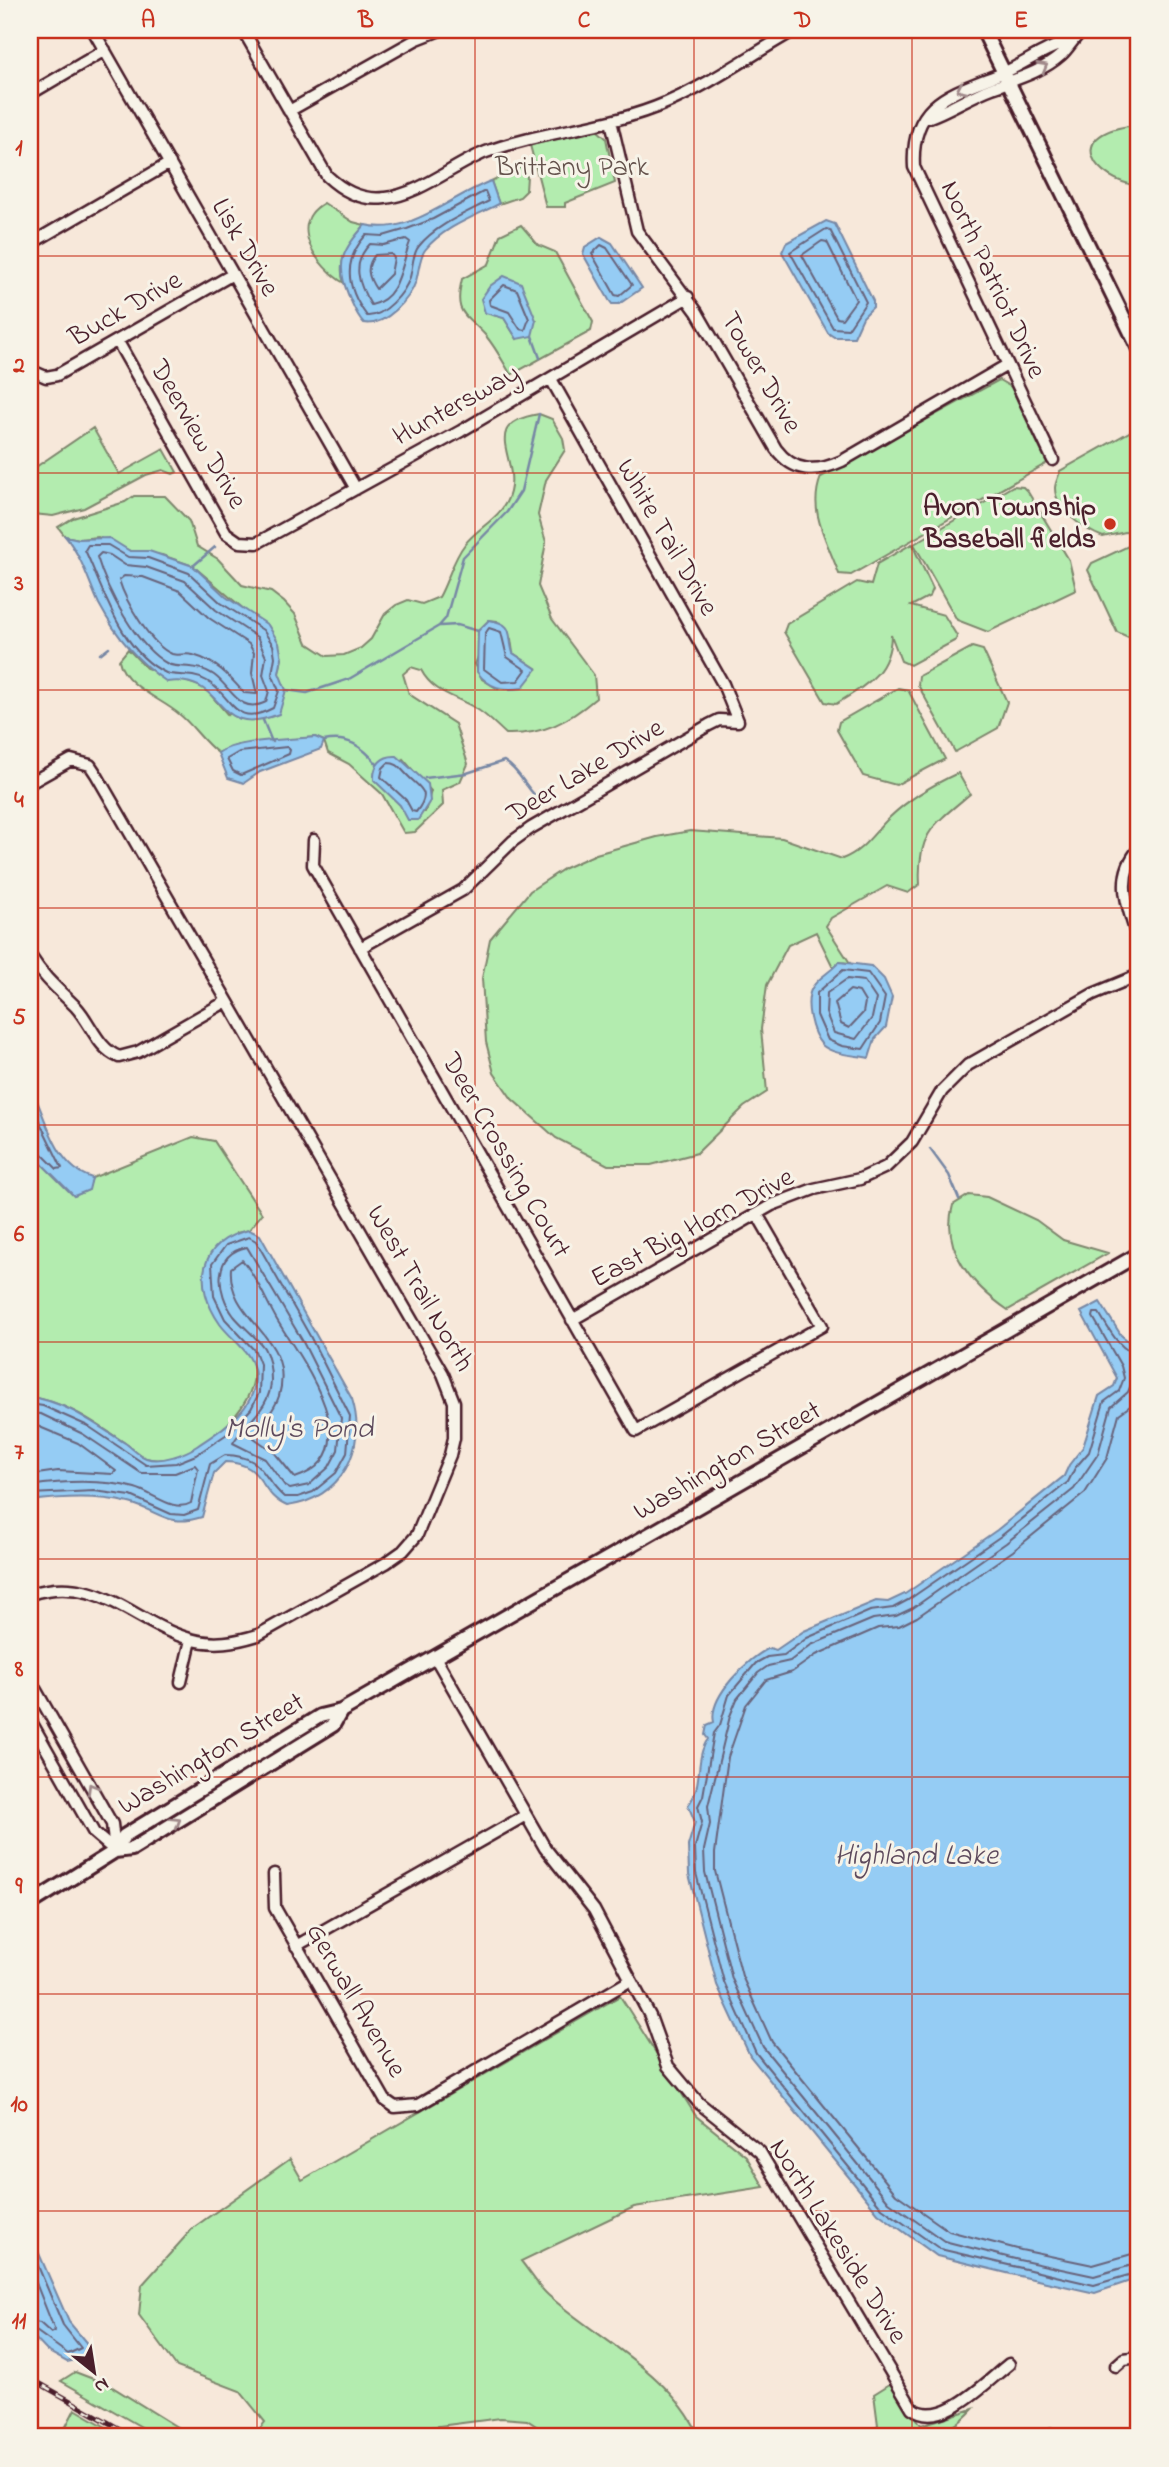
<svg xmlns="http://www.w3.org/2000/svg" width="1169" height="2467" font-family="'Indie Flower',sans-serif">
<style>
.green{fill:#b3ecaf;stroke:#7e866d;stroke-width:2;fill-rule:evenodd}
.water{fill:#95ccf4;stroke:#7787a4;stroke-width:2}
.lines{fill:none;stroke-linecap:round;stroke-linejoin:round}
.shore{stroke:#68647b;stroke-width:2}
.stream{stroke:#7787a4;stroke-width:2.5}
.minor-casing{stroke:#4a1f2b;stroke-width:15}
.secondary-casing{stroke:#4a1f2b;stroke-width:18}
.minor{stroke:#f7f3e8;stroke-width:10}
.secondary{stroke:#f7f3e8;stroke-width:12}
.rail-casing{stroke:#4a1f2b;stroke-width:5}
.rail{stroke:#f7f3e8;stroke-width:2.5;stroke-dasharray:8;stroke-linecap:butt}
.oneway{stroke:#a0898a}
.grid{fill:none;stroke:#c8321e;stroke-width:2;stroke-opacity:0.55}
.poi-dot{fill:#c8321e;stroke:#f7f3e8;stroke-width:2.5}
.labels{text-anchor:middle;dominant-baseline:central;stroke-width:6;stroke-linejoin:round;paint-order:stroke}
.park-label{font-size:28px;fill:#64524c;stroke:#f7f3e8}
.street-label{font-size:28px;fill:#4a1f2b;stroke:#f7f3e8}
.poi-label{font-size:28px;font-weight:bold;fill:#4a1f2b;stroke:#f7f3e8;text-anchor:end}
.water-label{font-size:30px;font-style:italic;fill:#5d4a5d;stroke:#f7f3e8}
.neatline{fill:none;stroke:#c8321e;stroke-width:2.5}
.grid-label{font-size:23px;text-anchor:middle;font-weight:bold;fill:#c8321e}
</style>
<rect width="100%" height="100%" fill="#f7e8da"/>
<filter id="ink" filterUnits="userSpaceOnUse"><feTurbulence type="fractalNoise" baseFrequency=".0143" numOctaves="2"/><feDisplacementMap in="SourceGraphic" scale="14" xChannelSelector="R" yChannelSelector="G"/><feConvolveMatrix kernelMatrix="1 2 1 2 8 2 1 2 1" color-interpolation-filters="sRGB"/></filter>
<g filter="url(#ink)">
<!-- green -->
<path class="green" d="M1129,126l10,1v59c-46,-6 -74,-51 -10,-60z
M597,130l9,8 9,45 -50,20v4h-19l-16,-62z
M520,167l7,9 -1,15 -6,6 -21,7 -8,-23z
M324,203l29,19 12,3c-15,18 -29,35 -21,58 -26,-15 -58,-59 -20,-80z
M521,225l17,20 17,7 38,70 -2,9 -80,44c-8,-13 -15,-27 -25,-39 -20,-23 -33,-20 -24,-57l27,-15 11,-29zM490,314l46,6 -19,19 -13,-21z
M999,380l12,7 36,76 -196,112 -12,-1c-11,-32 -32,-62 -18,-97z
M539,414l13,5 11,19 2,12 -19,30 -8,35 8,27 -8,44 14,33 42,56 2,23c-28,24 -53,37 -90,36 -10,-9 -19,-19 -31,-26 -20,-12 -42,-15 -54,-38l-10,-3 -8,7 6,20 46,30 13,40 -8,18 -18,8 1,15 -28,27 -11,1 -22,-39 -33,-30 -21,-11 -4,-12 -9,-4 -77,8 -20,8c-15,-11 -24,-27 -39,-39 -19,-16 -55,-28 -60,-54l9,-11 18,19 59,20 23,27 51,-42 3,-15 -36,-47 -53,-45 -31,-11 -32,-4 -32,-14 -19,2 -14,-3 -7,-9 15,-9 52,-16 9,-6h31l24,25 8,25 21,13 24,26 29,7 13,10 11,12 12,29 20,13 17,-1 17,-7 10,-9 14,-25 11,-9 12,-5 14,4 17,-7c9,-16 14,-38 26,-53 14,-18 39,-27 45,-52 9,-36 -32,-68 29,-78zM489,620l8,1 14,18 2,14 24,16 -39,20 -16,-10 -7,-15 4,-10 -1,-23zM403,759l28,32 -6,21h-21l-4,-7 -21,-21z
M93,428l26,46 45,-25 13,23 -4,2 -10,-4 -17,5 -62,33 -31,8 -20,-2 -3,-5v-38z
M1133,430l6,5v94l-36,8c-18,-7 -48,-27 -48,-49 0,-5 4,-12 5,-17z
M1013,486l10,1 5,5 41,68 7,30 -88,42 -31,-12 -43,-76z
M1139,541v90l-11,6 -11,-5 -29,-62 4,-7z
M912,544l21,45 -3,7 -19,10 33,9 13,21 -1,4 -46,25 -9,-4 -10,-26c-1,38 -25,50 -55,69l-11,-2 -41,-70 3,-8 70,-42 14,3 6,-21z
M972,647l11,3 24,52 -9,26 -43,24 -37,-67 1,-9z
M898,688l10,2 37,69 -49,26 -33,-9 -26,-46 2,-8z
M958,773l12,21c-37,31 -53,40 -50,90l-12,9 -21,-7 -56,32 -5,8 24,37 -11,-1 -5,7 -18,-37 -28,13 -21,40 -6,44 6,63 -23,15 -47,46 -46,12h-43l-52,-27 -44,-39 -18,-26 -8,-31 -4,-64 8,-39 40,-48 35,-23 31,-14 61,-17 33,-6 92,7 60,21c23,-9 31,-26 48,-42 20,-19 44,-33 68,-44z
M193,1137l21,4 48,73 -13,16 -13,3 -16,90c10,12 30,26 33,41 11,43 -66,107 -107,94 -7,-2 -15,-11 -21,-15 -29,-20 -60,-42 -95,-46v-240l11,6 33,33 14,-6 4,-12z
M969,1195l18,2 49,23 27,20 45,13 -100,57c-35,-24 -68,-60 -55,-105z
M620,1996l76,120 50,40 18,31 -130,20 -113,54c9,11 17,25 27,34 52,46 122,77 152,142h-147l-26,-17 -26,-2 -93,12 -11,7h-144l12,-15 -25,-31 -63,-24 -38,-52 3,-30 51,-57 97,-69 12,21z
M75,2372l34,13 84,52h-34l-98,-56z
M893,2382l28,43 52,-16c-34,38 -62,28 -109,28l14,-12 -4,-31z
M75,2409l48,28 -62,-1z"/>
<!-- water -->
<path class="water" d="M491,181l8,23c-24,12 -57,24 -74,46 -6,8 -6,21 -9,31 -6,18 -31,46 -52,42 -8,-8 -11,-18 -16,-29 -13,-32 -5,-44 17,-69 46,11 85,-29 126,-44z
M826,221l9,3 38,77v6l-10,10 -9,20h-20l-6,-4 -46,-81 4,-9z
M601,237l11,6 30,45 -23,16h-7l-3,-4 -26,-46 2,-7z
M504,276l17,7 15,37 -4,16 -15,3 -13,-21 -19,-5 -4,-14 9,-13z
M65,536l14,3 30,-1 21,13h19l44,15 33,31 42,28 11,18 3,15 -3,15 7,17 -7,24c-68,27 -50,-40 -112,-32 -30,-20 -51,-46 -68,-78 -11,-24 -17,-47 -34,-68z
M489,620c27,4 18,15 24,33l24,16 -15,19c-19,3 -33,0 -45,-16l1,-41z
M315,737l9,4 -3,8 -61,23 -16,11 -16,-5 -10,-25c19,-14 73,-13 97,-16z
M397,756l31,28 2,17 -12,19h-10l-8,-15 -26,-25c-1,-15 8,-25 23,-24z
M839,962l32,4 13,13 8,18 -6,30 -11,12 -6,19c-14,-3 -36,-3 -47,-13 -11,-12 -18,-43 -10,-57 6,-11 19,-16 27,-26z
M30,1085c16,31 24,81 62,93l-3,12 -15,6 -44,-44z
M249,1230l11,5 92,164c16,50 -11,100 -65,107 -30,-13 -21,-43 -62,-44l-11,11 -12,44c-35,11 -42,-6 -73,-14 -32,-8 -66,-6 -99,-2v-104c35,4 65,27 95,46 6,4 14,13 21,15 15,5 39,-4 51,-12 22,-15 57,-35 58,-66 1,-27 -21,-37 -35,-56 -28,-40 -21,-83 29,-94z
M1100,1302l21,33 18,15v928l-44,15 -80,-18 -78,-19 -59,-43 -128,-157 -33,-71 -28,-111 -1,-28 7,-24 -7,-17c16,-18 6,-47 20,-66l-3,-4 2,-10 7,-3c-6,-25 35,-65 56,-74l6,2 28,-19 72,-30 12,1 17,-8 92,-64 67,-54 5,-11 14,-18 16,-51 15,-10 3,-8 -36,-66z
M30,2233l39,89 20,24c-4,11 -11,14 -22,16l-20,-11 -17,-18z"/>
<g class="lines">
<!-- shore -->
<path class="shore" d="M485,191l4,10c-23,12 -53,24 -70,45 -7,8 -6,21 -9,31 -5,16 -26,40 -43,39 -21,-28 -25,-55 -1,-81l17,1 24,-7 26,-10z
M826,229l4,1 36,72 -18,27 -15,-1 -43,-76z
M406,239l4,3c-9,23 -10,57 -39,63 -13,-21 -20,-42 -1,-61l14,1z
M822,241l5,1 29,58 -14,19 -5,-1 -35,-63z
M601,245l6,3 25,37 -13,11 -4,-1 -23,-41z
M391,254l3,4 -3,16 -15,15c-8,-12 -11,-22 -1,-34z
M504,285l13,5 12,29 -4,11 -5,-1 -11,-17 -19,-7 -1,-5z
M88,545h20l20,12 20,1 41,15 32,30 42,27 10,15 2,12 -3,17 7,17 -6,17c-40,21 -40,-12 -66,-27 -16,-9 -31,-4 -41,-8 -45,-21 -62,-82 -81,-123z
M101,553l9,2 15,10 21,2 39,14 31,29 41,27 9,20 -3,18 6,16 -3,11c-27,13 -34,-14 -52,-27 -17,-12 -36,-6 -46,-11 -32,-17 -61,-74 -71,-107z
M124,576l19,1 37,14 29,27 40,26 5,9 -2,20 5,21 -13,-1c-16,-18 -27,-31 -51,-38 -7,-2 -15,1 -21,-1 -21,-8 -47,-54 -53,-74z
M489,628l12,4 6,25 19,13 -8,11 -16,1 -18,-13 1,-35z
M287,747l3,3 -1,4 -48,21 -8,-4 -6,-12 12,-7z
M388,763c10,0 12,5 19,12 12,13 26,16 9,37l-4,-1 -6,-11 -25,-23 2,-9z
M843,970l25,3 17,24 -5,26 -17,26 -21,-3 -14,-6 -11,-25v-22z
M847,979l17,2 12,18 -4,19 -16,21 -22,-6 -8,-20 1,-20z
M850,990l9,2 6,10 -2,11 -14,15 -8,-4 -6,-21z
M30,1102l32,66 -5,1 -20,-20 -7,-2
M247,1247l55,93 39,78 -3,32 -9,17 -20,18 -19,4 -5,-3 -20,-27 -32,-16c12,-21 38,-34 38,-63 0,-11 -2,-23 -7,-32 -8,-12 -21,-21 -30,-32 -18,-24 -22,-62 13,-69z
M242,1260c14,15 24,41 35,60 24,40 96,133 18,158l-21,-26 -20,-14c6,-15 20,-25 25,-42 17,-61 -52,-74 -48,-128z
M1139,1355c-19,-3 -30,-26 -40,-42h-5l-1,4 28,49 3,12 -5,13 -15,11 -15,50 -14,16 -7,14 -67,54 -93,64 -15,8 -23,3 -63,27 -23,17 -17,2 -11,6 -27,32 -9,30 -6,8 -11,63 -5,10 4,16 -7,25 1,26 28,109 32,71 126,155 58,41 154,36 45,-13
M1139,1364l-8,1 2,15 -5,12 -17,15 -13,47 -24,35 -68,54 -93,65 -17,8 -23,3 -62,26 -21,16 -22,5 -10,7 -21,26 -7,17 -22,90 2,18 -6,26 1,22 27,107 31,68 126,155 55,39 75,19 75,16 45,-13
M1139,1393l-6,11 -14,10 -12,44 -22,35 -72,58 -96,66 -18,9 -21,2 -62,27 -24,17 -26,8 -20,25 -18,52 -13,96v18l27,105 30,66 124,152 53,37 72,19 72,15 46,-13
M30,1404l13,2 45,20 58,39 30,-2 20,-8 34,-23 21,-23 8,-16 1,-29 -5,-13 -30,-32 -11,-23 -2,-32 14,-19 23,-8 7,4 54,95 40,80 -3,37 -11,20 -23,19 -15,5h-14c-24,-21 -19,-41 -59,-42l-15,9 -12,46 -14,5 -13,-1 -40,-18 -37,-5 -64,3
M30,1413l11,1 42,20 58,39h34l20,-8 3,4 -7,34c-17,10 -38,-10 -56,-15 -34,-9 -71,-7 -105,-2
M30,1423l48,20 38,28 -3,3 -55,-3 -28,4
M30,2247l33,78 18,23 -13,6 -32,-23 -6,-1
M30,2268l25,63 -4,2 -11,-10 -10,-2"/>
<!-- stream -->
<path class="stream" d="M532,336l8,22
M193,566l22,-19
M440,626l17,-1 21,6
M100,654l9,-7
M286,690l21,3 42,-14 90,-53 7,-8 17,-61 44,-45 14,-21 18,-77
M263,720l9,22
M324,741c24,-5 38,5 53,23
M425,778l42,-5 37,-12c16,9 24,32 41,44
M930,1149l19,26 10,24"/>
<!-- minor casing -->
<g class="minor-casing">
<path id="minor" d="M93,30l263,459
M243,30l84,146c16,15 36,25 58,22 36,-4 68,-33 101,-46 59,-22 122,-24 180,-49 43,-18 88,-50 129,-73
M30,94l75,-44
M289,111l128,-72 23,-9
M927,118c23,-8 43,-22 65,-30 24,-9 50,-16 69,-33 8,-7 13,-18 22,-25
M611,121l26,110 60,81 79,137c18,24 40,24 66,12l165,-96
M30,244l140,-81
M118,342l108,191 13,9 18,1 204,-112 227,-134
M30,370l16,7 11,-2 176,-101
M1053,460l-139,-293c-4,-67 40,-74 91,-95 21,-9 41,-25 64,-30
M30,783l41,-23 19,5 6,9 347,600 11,28v36l-4,17 -33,80 -14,16 -17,12 -128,72c-23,7 -44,11 -68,4 -57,-16 -92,-67 -160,-45
M314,840l-1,25 323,566 186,-105 -65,-112
M1139,849c-26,29 -10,61 0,93
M360,948l103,-58 50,-49 18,-13 178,-103 10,-5 19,1 -15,-37 -172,-305
M31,957c13,21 28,33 45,50 15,16 21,41 43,50l19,-5 89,-51
M572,1320l200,-115 42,-16 46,-10 26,-12 26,-25 30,-51 26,-26 125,-71 46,-19
M435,1657l110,191 49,62 56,106 18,50 31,37 61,49 152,256c30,22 74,-26 97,-44
M30,1680l82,144 3,27
M181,1682l10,-42
M30,1720l64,113 21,18
M274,1874l1,34 110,192 10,7 23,-2 213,-125
M296,1946l230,-131
M1116,2366l8,-7 15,-2
M1044,2437l7,-3 9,3"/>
</g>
<!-- secondary casing -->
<g class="secondary-casing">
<path id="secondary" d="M983,30l156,319
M115,1851l9,-15 196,-120 21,-5 798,-457
M30,1904l85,-53 17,-2 201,-124 8,-14"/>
</g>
<!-- minor -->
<use href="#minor" class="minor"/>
<!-- secondary -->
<use href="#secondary" class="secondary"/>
<!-- rail casing -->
<g class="rail-casing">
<path id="rail" d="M30,2378l104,59"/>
</g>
<!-- rail -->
<use href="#rail" class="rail"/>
</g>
<!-- one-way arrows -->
<defs><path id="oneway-chevron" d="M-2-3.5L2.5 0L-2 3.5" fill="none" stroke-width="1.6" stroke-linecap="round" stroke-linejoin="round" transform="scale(1.75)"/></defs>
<g class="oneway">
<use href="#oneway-chevron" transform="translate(1043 67) rotate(-30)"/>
<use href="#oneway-chevron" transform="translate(961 89) rotate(155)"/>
<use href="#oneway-chevron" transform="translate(92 1788) rotate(-120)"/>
<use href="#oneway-chevron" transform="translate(176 1822) rotate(-32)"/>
</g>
</g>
<!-- grid -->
<path class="grid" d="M257,30v2407M475,30v2407M694,30v2407M912,30v2407M30,256h1109M30,473h1109M30,690h1109M30,908h1109M30,1125h1109M30,1342h1109M30,1559h1109M30,1777h1109M30,1994h1109M30,2211h1109"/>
<!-- markers -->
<circle class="poi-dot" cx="1110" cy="524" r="7"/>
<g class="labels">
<!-- park labels -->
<g class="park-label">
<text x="572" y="168">Brittany Park</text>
</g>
<!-- street labels -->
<g class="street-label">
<text transform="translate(244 248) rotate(60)">Lisk Drive</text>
<text transform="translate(992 280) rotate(65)">North Patriot Drive</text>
<text transform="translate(126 310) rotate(-30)">Buck Drive</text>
<text transform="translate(760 373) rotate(60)">Tower Drive</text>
<text transform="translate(457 406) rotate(-29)">Huntersway</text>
<text transform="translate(197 435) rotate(60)">Deerview Drive</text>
<text transform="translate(666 538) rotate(60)">White Tail Drive</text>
<text transform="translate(586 772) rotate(-31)">Deer Lake Drive</text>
<text transform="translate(505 1156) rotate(60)">Deer Crossing Court</text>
<text transform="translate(693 1229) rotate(-28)">East Big Horn Drive</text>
<text transform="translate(419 1289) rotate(60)">West Trail North</text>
<text transform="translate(728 1462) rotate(-30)">Washington Street</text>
<text transform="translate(212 1755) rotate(-31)">Washington Street</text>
<text transform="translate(355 2001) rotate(60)">Gerwall Avenue</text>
<text transform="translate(837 2242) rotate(58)">North Lakeside Drive</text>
</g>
<!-- poi labels -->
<g class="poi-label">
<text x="1096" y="508">Avon Township<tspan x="1096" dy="32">Baseball fields</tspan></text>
</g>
<!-- water labels -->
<g class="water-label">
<text x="299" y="1430">Molly's Pond</text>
<text x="916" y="1857">Highland Lake</text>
</g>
</g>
<!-- margin -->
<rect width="1169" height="2467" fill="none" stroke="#f7f3e8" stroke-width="77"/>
<!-- north arrow -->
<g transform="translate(94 2372) rotate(150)" stroke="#f7f3e8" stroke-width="5" paint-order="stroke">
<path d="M0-5L12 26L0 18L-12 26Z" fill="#4a1f2b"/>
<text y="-10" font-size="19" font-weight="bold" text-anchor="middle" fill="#4a1f2b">N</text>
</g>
<rect x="38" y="38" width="1092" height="2390" class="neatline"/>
<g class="grid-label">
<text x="148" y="27">A</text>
<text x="366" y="27">B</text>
<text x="584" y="27">C</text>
<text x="803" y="27">D</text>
<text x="1021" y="27">E</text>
<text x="19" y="155">1</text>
<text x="19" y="372">2</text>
<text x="19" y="590">3</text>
<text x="19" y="807">4</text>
<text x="19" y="1024">5</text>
<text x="19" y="1241">6</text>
<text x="19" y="1459">7</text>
<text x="19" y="1676">8</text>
<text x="19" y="1893">9</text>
<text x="19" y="2111">10</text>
<text x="19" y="2328">11</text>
</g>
</svg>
